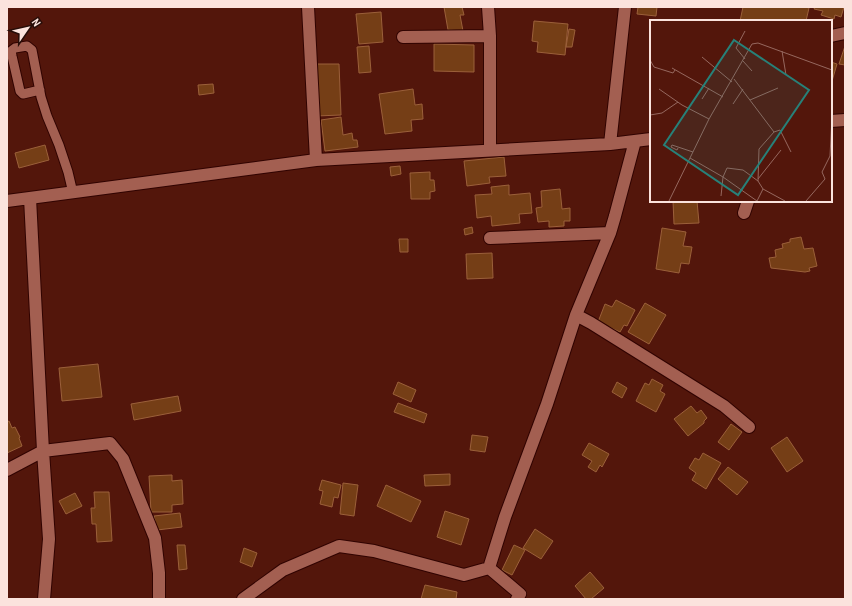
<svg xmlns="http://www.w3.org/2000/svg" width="852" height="606" font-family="'Archivo Narrow',sans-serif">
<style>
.building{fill:#753e16;stroke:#9b603a}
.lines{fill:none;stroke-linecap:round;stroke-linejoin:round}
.lane-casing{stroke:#300300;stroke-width:11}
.street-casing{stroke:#300300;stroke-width:14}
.lane{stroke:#a35f51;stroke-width:9}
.street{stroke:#a35f51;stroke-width:12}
.inset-road{fill:none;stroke:#96685f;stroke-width:1}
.view{fill:#278179;fill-opacity:0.15;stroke:#278179;stroke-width:2}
.inset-edge{fill:none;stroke:#fbe3dd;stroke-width:2}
</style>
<rect width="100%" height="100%" fill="#53160b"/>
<!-- building -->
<path class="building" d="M444,7h18l2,8h-4l3,16 -15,-1z
M638,7h19l-1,9 -19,-2z
M743,7h62l4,1 -3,13h-66z
M815,7h29l-3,10 -6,-2 -1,4 -13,-4 2,-4 -9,-2z
M381,12l2,30 -24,2 -3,-30z
M534,21l34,3 -3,31 -28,-3 1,-10 -6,-1z
M569,29l6,1 -3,17h-6z
M434,44l40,1v27l-40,-1z
M369,46l2,26 -12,1 -2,-26z
M845,46v19l-6,-1z
M831,62l6,2 -5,17 -1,-1z
M314,64h25l2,51 -25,1z
M213,84l1,9 -15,2 -1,-10z
M413,89l2,16 7,-1 1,15 -12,1 1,11 -27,3 -6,-40z
M341,117l2,18 9,-2 1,7h4l1,7 -33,4 -4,-31z
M45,145l4,15 -30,8 -4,-15z
M504,157l2,19 -17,1 1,6 -23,3 -3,-25z
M400,166l1,8 -10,2 -1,-9z
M430,172v8h4l1,11 -5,1v7h-19l-1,-26z
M509,185v10l21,-2 2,20 -13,1 1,9 -28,3 -1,-10 -14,2 -2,-23 17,-1 -1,-7z
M560,189l2,20 8,-1v13h-6v5l-15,1v-6l-11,1 -2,-14 6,-1 -1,-16z
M673,201h24l2,22 -25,1z
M472,227l1,6 -8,2 -1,-6z
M662,228l24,4 -3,14 9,1 -3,17 -8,-1 -2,10 -23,-4z
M801,237l3,12 9,-1 4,18 -8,2 1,3 -5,1 -34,-4 -2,-10 7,-1 -1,-7 8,-2 -1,-4 8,-2v-3z
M399,239h9v13h-8z
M492,253l1,25 -26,1 -1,-25z
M616,300l19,10 -8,16 -3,-1 -4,7 -22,-10 7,-18 7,3z
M645,303l21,12 -17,29 -21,-12z
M98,364l4,33 -40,4 -3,-33z
M652,379l11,6 -3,6 5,3 -9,18 -20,-11 9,-18 4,2z
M398,382l18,8 -5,12 -18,-8z
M617,382l10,6 -5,10 -10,-6z
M178,396l3,15 -47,9 -3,-16z
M398,403l29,11 -3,9 -30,-11z
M691,406l6,7 4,-3 6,8 -3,3v2l-16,13 -14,-17z
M9,421l3,7 3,-1 5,10 -1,1 3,8 -15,7v-31z
M731,424l11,8 -13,18 -11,-8z
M472,435l16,2 -3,15 -15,-2z
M787,437l16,24 -16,11 -16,-24z
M589,443l20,11 -7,13 -2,-2 -4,7 -8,-5 4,-6 -10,-6z
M703,453l18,10 -15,26 -14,-9 4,-7 -7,-5 6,-10 4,2z
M728,467l20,15 -11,13 -19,-16z
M450,474v11l-25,1 -1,-11z
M172,475v6l10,-1 1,24 -11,1v7h-21l-2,-36z
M322,480l19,5 -3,13 -4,-1 -2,10 -12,-3 3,-13 -4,-1z
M343,483l15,2 -4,31 -14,-2z
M386,485l35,16 -10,21 -34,-16z
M94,492h15l3,49 -15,1 -1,-18h-4l-1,-16h4z
M75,493l7,13 -16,8 -7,-13z
M445,511l24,8 -8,26 -24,-8z
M180,513l2,14 -25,3 -3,-14z
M535,529l18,12 -12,18 -18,-11z
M177,545h8l2,24 -8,1z
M514,545l11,5 -13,25 -10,-5z
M244,548l13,5 -5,14 -12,-5z
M590,572l14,16 -13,11h-5l-11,-13z
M425,585l32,7 -1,7h-35z"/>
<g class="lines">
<!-- lane casing -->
<g class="lane-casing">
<path id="lane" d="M40,90l-17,4 -3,-3 -8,-35 -1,-5 4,-3 12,-2 5,4 9,47 6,19 12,29 9,27 5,21"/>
</g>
<!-- street casing -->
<g class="street-casing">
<path id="street" d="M308,7l8,153
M488,7l2,29v114
M831,36l14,-3
M403,37l87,-1
M831,121l14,-1
M610,144l15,-137
M30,198l13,253 67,-8 13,16 32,79 4,35v26
M7,201l309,-41 294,-16 41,-5
M744,213l4,-12
M490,238l120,-5
M576,315l15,8 133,83 25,21
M7,470l36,-19 6,88 -5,60
M489,568l16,-51 42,-113 29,-89 34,-82 5,-17 20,-75
M489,568l31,26 -3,5
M243,599l40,-29 56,-24 35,5 90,24 25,-7"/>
</g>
<!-- lane -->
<use href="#lane" class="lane"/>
<!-- street -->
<use href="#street" class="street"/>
</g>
<!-- overview -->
<g transform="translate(650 20)">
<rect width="182" height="182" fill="#53160b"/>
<path class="inset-road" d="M132,31l4,24M52,37l30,25M95,39l-9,-11 9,-17M0,40l4,7 19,6 2,-3M93,41l9,10M22,48l51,29M84,59l40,53M9,69l23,16 27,14M52,79l7,-11M100,80l28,-12M83,84l10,-15M0,95l12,-2 16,-11M28,128l-1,2 -6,-3 1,-2 21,7M40,138l33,19 4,-9 16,2 15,11 5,8M108,159l23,-29M108,161l1,-32 15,-17 6,-2 11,22M71,176l2,-19 34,24M19,181l40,-82 43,-75 6,-1 74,27M107,181l6,-12 22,12M156,181l19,-22 -3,-7 8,-16 2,-39"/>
<path class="view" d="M84,20l75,50 -71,105 -74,-50z"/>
<rect width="182" height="182" class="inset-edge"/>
</g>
<!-- border -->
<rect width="852" height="606" fill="none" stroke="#fbe3dd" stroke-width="16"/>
<!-- north arrow -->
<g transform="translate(28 28) rotate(56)" stroke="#270d08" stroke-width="3" paint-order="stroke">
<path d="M0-3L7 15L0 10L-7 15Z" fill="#fbe3dd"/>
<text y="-6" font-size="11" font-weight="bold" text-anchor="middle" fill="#fbe3dd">N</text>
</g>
</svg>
